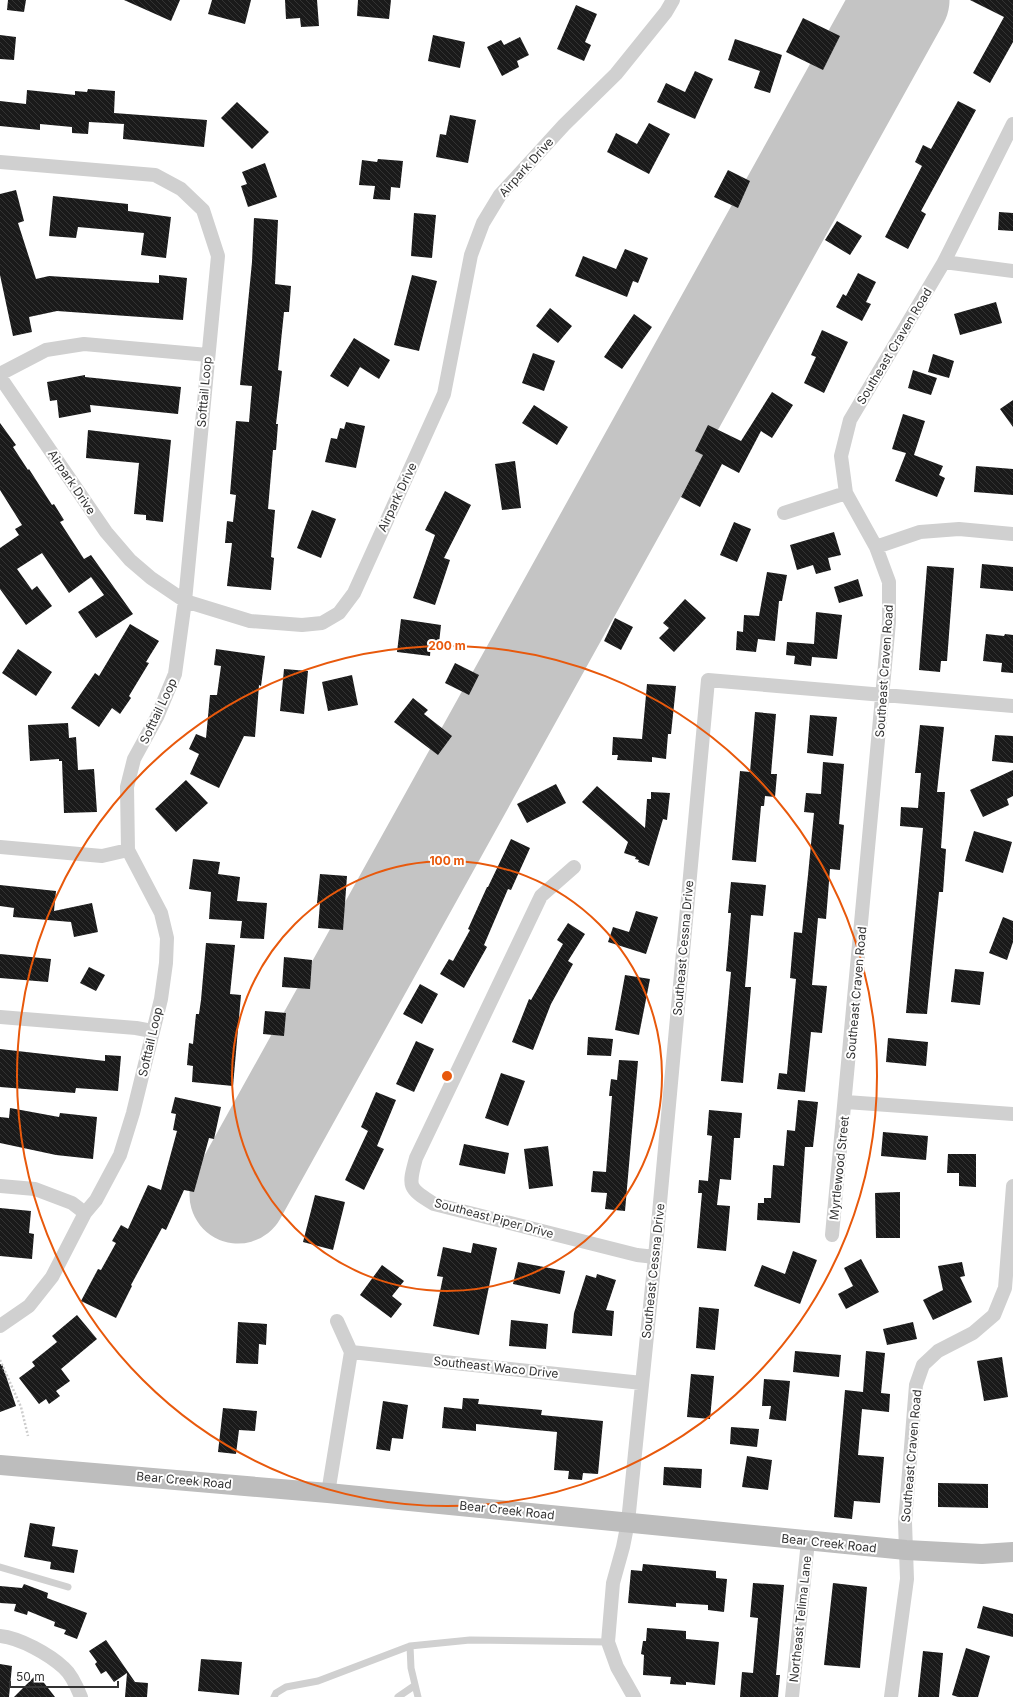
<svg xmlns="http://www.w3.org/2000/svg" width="1013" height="1697" font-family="Inter,sans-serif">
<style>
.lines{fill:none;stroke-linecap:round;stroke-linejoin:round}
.runway{stroke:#c4c4c4;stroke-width:97}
.building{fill:url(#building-back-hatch)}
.path{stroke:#cdcdcd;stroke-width:2.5;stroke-dasharray:2 2;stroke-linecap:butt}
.lane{stroke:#d0d0d0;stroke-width:7}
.street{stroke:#d0d0d0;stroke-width:14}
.secondary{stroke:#bdbdbd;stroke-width:20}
.ring{fill:none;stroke:#e8590c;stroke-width:2}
.labels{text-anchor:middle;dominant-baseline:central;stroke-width:4;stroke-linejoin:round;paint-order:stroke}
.street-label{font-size:12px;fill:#333;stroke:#fff}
.centre{fill:#e8590c;stroke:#fff;stroke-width:2}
.ring-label{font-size:12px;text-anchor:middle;font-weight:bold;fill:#e8590c;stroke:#fff;stroke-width:4;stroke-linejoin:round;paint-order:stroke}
</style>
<defs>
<pattern id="building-back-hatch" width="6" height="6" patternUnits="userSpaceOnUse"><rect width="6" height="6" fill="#1a1a1a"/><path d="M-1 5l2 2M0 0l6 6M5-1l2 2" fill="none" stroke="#333"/></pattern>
</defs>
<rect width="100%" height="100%" fill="#fff"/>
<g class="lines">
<!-- runway -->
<path class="runway" d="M238,1195l663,-1195"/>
</g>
<!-- building -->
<path class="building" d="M8,0h18l-2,12 -17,-2z
M124,0h56l-9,21z
M212,0h39l-6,24 -37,-10z
M285,0h32l2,26 -18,1 -1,-9 -14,1z
M358,0h33l-2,19 -32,-3z
M970,0h43v42l-23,41 -17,-10 31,-56z
M576,5l21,9 -12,28 6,3 -7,16 -27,-12z
M803,18l37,18 -17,34 -37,-18z
M0,35l16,2 -2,23 -14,-1z
M433,35l32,7 -5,26 -32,-7z
M520,37l9,18 -12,6 2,6 -17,9 -15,-29 14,-7 3,5z
M735,39l47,16 -12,38 -16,-5 6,-17 -32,-11z
M695,71l18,8 -18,40 -38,-17 9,-19 19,9z
M88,89l27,2 -1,22 93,7 -3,27 -81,-8 1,-15 -35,-2 -1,12 -16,-1v-6l-32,-3v6l-40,-4v-25l26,3 1,-14 48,5v-4l12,1z
M958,101l18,9 -55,101 5,3 -18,35 -23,-12 37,-71 -7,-4 8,-17 8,4z
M237,102l32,30 -17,17 -31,-31z
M450,115l26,5 -8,43 -32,-6 4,-23 6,1z
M649,123l21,11 -21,40 -42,-22 9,-19 21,11z
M378,159l25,2 -3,27 -9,-1 -1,13 -17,-1 2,-13 -16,-1 3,-25 15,2z
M265,163l12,34 -29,10 -7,-21 6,-2 -5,-12z
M728,170l22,11 -12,27 -24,-11z
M16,190l8,31 -6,2 18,56 13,-3 110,7v-8l28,3 -4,42 -126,-9 -28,6 3,15 -19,4 -13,-61v-81z
M53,196l75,8v7l43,6 -5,41 -25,-3 3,-22 -66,-6 -2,11 -27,-2z
M999,212l14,1v18l-15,-1z
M414,213l22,2 -4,43 -21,-2z
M254,218l24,2 -3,64 16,2 -2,26h-5l-6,58 4,1 -6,53h2l-2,26h-3l-5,59 7,1 -4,47 3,1 -3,32 -44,-4 5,-43h-7l2,-22 6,1 3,-27 -6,-1 6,-73 13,1 3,-36 -12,-1 12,-123z
M837,221l25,15 -12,19 -25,-15z
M625,249l23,9 -10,25 -5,-2 -6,16 -52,-21 8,-20 33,13z
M858,273l18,9 -10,20 5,2 -9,17 -26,-14 7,-13 3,2z
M412,275l25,6 -18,70 -25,-6z
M996,302l6,21 -42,12 -6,-21z
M550,308l22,18 -14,17 -22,-17z
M634,314l18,13 -30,42 -18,-12z
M822,330l26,12 -24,51 -20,-10 12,-26 -5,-2z
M354,338l36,22 -11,19 -19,-12 -12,20 -18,-11z
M533,353l22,8 -11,30 -22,-8z
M933,354l21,7 -5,17 -21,-6z
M913,370l24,8 -6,17 -23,-7z
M85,375v2l96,10 -3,27 -88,-9 1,7 -32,6 -2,-18 -7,1 -3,-19z
M772,392l21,13 -21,33 -11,-7 -22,42 -17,-9 -22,43 -19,-10 22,-42 -8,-4 13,-26 33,16z
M1013,400v27l-13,-18z
M534,405l34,22 -11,18 -35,-22z
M903,414l22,7 -11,34 29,11 -4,9 6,3 -8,19 -42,-16 11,-28 -14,-4z
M346,422l19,4 -9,42 -31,-6 6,-24 6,1 3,-11 4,1z
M0,423l16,22 -3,2 15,23 1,-1 23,36 2,-1 10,16 -4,2 24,37 7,-4 42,59 -37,24 -18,-26 26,-17 -13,-18 -22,16 -27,-40 -25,16 15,21 5,-4 15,20 -26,19 -26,-36v-41l19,-13 -4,-6 7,-4 -22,-35z
M88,430l83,10 -8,82 -17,-2v-5l-12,-1 5,-51 -53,-5z
M515,461l6,47 -19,2 -7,-46z
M976,466l37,3v26l-39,-3z
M445,491l26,14 -27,53 6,2 -15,45 -22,-7 22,-63 -10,-5z
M312,510l24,9 -15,39 -24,-10z
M734,522l17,7 -14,33 -17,-7z
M834,532l7,23 -13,3 3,12 -15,4 -3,-9 -16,5 -7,-25z
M982,564l31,3v24l-33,-3z
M927,566l27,2 -7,93h-6l-1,11 -21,-2z
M767,572l20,3 -5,26h-3l-4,40 -17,-2 -2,13 -20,-2 1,-19 6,1 1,-17 15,1z
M858,579l5,17 -24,7 -5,-16z
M685,599l21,19 -32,34 -15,-14 10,-10 -6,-5z
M816,612l26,3 -5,44 -25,-2 -1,9 -17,-2 1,-8 -9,-1 1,-13 27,2z
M615,618l18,9 -12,23 -17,-9z
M401,619l40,6 -2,18 -8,-1 -1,14 -33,-4z
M130,624l29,17 -13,21 3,1 -20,33 2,2 -11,16 -8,-6 -13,19 -28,-19 24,-35 4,3z
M986,634l18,2 1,-2 8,1v38l-12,-1 1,-9 -19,-2z
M18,649l34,23 -16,24 -34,-23z
M216,649l49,7 -4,30 -2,-1 -4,52 -11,-1 -25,52 -29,-14 9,-20 -10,-5 7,-15 10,4 4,-43h7l4,-29 -7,-1z
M455,663l24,12 -10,20 -24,-12z
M284,669l24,2 -4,43 -24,-3z
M352,675l6,30 -30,6 -6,-29z
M647,684l29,2 -5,48h-3l-2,25 -14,-2v5l-35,-2 1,-5h-6l1,-18 29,2z
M413,698l15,12 -4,4 28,22 -14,19 -44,-33z
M755,712l21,2 -5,60h6l-2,23 -10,-1 -1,10h-3l-5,56 -24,-2 8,-89 10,1z
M810,715l27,2 -4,39 -26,-3z
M68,723l1,15 7,-1 2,33 16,-1 3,43 -33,1 -2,-52h-3v-2l-29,2 -2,-36z
M920,725l24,2 -7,65h8l-4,56 5,1 -3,43h-4l-12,122 -21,-1 17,-185 -23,-2 1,-19 17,1 3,-35h-6z
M995,735l18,1v27l-21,-2z
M823,762l21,2 -5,60 5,1 -4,45 -10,-1 -4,50 -8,-1 -6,67 15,1 -5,47 -11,-1 -6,60 -28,-3 2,-16 8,1 9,-95 -6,-1 4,-46 8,1 6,-58 6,-62 -10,-1 2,-19 15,1z
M1013,770v26l-6,3 2,6 -26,12 -13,-27z
M186,780l22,23 -32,29 -21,-23z
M556,784l10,19 -39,20 -10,-19z
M597,786l48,42 2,-29h4v-7l19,1 -3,27 -4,-1 -14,47 -11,-4 1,-2 -4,-1 1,-2 -12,-4 4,-11 -46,-40z
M974,831l38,11 -9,31 -38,-12z
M511,839l19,9 -19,42 -3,-1 -24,56 3,2 -23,41 -24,-14 9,-15 4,2 17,-31 -2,-1 19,-42h1z
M193,859l27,3 -2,12 22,3 -3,24 30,2 -3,36 -24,-1 2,-17 -33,-2 2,-27 -22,-3z
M320,874l27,2 -4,54 -25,-2 2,-25h-3z
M731,882l35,3 -3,31 -12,-1 -6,72h6l-8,96 -22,-2 10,-109 -5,-1 5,-58h-3z
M0,885l56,6 -2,20 38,-8 6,29 -24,5 -3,-15 -58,-5 1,-9 -14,-2z
M636,911l22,6 -12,37 -38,-12 5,-15 16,5z
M1003,917l10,4v21l-6,18 -18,-7z
M568,923l17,11 -17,27 5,3 -22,40 -18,46 -21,-8 17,-43 2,1 32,-56 -6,-4z
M206,943l29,2 -5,49 11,1 -8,91 -41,-4 1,-16 -6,-1 2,-22 4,1 3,-30h3l2,-14z
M0,954l51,5 -3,23 -48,-4z
M284,957l28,3 -2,29 -28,-2z
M89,967l16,8 -9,16 -16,-8z
M955,969l29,3 -4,33 -29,-3z
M625,975l25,4 -11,56 -24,-5z
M420,984l18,10 -16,30 -19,-10z
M265,1011l21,2 -2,23 -21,-2z
M588,1037l25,2 -2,17 -24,-1z
M888,1038l40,4 -2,24 -40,-4z
M416,1041l18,8 -20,43 -18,-8z
M0,1049l105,12v-6l16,1 -3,35 -42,-3 -1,5 -75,-6z
M619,1060l19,1 -13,150 -20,-2 2,-16 -16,-1 2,-21 13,1 6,-76h-3l2,-17 6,1z
M501,1073l24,8 -17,45 -23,-8z
M376,1092l20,8 -19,46 7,3 -20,41 -19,-10 23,-49 -7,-4z
M175,1097l46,10 -7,32 -5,-1 -15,54 -10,-2 -18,40 -4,-2 -31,57 1,1 -16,32 -35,-17 17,-32 3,1 15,-27 -4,-2 9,-16 7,4 20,-44 13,5 16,-59 -4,-1 3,-16 -5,-1z
M798,1100l20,2 -5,45h-8l-5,76 -43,-3 1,-17h6v-5h7l2,-33 11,1 3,-36 8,1z
M10,1108l49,9 1,-4 37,4 -4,42 -37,-4 -56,-12v-26l9,1z
M709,1110l33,3 -2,25h-6l-3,42 -11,-1 -3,26 13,1 -4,45 -29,-3 5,-55h-4l1,-13 9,1 4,-45 -5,-1z
M883,1132l45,4 -2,24 -45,-4z
M464,1144l45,9 -4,21 -46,-9z
M548,1146l5,40 -24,3 -5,-40z
M948,1154h28v33l-17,-1v-13h-12z
M900,1192v46h-24l-1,-45z
M315,1195l30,7 -12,48 -30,-8z
M0,1208l31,3 -2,22 5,1 -2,25 -32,-3z
M473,1243l24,5 -18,87 -46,-9 10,-49 -6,-1 6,-29 28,6z
M793,1251l24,9 -17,44 -46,-18 8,-21 23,9z
M861,1259l18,33 -33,17 -8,-15 15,-8 -9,-18z
M518,1262l47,9 -5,23 -47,-10z
M962,1262l3,14 -5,1 12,25 -39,18 -10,-20 20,-10 -5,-24z
M382,1265l22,16 -12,15 10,8 -11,14 -31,-23z
M597,1274l19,6 -10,30 8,1 -2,25 -40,-3 2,-20 12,-38 10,3z
M699,1307l20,2 -4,41 -19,-2z
M77,1315l20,24 -36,30 9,12 -14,10 4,5 -11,8 -3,-5 -7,5 -20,-26 16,-12 -3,-4 25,-20 -5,-6z
M511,1320l37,4 -2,25 -37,-3z
M238,1322l29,2 -1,21 -7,-1 -1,20 -22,-1z
M913,1322l4,17 -30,6 -4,-16z
M795,1351l46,4 -2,22 -46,-5z
M866,1351l19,2 -4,40 9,1 -1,18 -27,-3 -4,46 26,2 -4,46 -26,-2 -2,18 -18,-2 11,-127 18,2z
M1002,1357l6,40 -24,4 -7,-40z
M0,1364h2l14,42 -16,6z
M691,1374l23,2 -4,43 -23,-2z
M764,1379l26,2 -4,40 -17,-2 2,-13h-9z
M463,1398l16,1 -1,5 64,6 -1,5 62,6 -5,53 -15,-1 -1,7 -14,-1 1,-8 -15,-1 3,-38 -81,-8v7l-34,-3 2,-21 18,2z
M383,1401l25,4 -5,34 -11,-1 -2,13 -14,-2z
M223,1408l34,3 -2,20 -16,-1 -3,24 -18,-2z
M731,1427l28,2 -2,18 -27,-3z
M747,1456l25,4 -4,30 -26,-3z
M664,1467l38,2 -1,19 -38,-3z
M938,1483l50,1v24l-50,-1z
M30,1523l25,4 -3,19 26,4 -4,23 -24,-4 1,-7 -27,-5z
M643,1564l73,7v7l11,1 -3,33 -16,-2v-5l-32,-2v4l-48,-4 3,-33 11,1z
M753,1583l31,2 -8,90h4l-2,22h-38l2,-25 11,1 5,-55 -8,-1z
M833,1583l34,4 -7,81 -36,-3z
M24,1584l24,9 -1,5 40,15 -10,26 -13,-5 2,-4 -12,-4 1,-4 -27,-11 -1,4 -13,-4 2,-7 -16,-1v-17l22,2z
M983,1606l30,8v23l-36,-9z
M647,1628l39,3v8l33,3 -4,43 -29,-3v3l-16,-1 1,-7 -28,-2 1,-20 -3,-1 2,-13h3z
M106,1640l29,42 13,1 -1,14h-22l2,-24 -13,9 -8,-11 -5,3 -6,-10 2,-2 -8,-11z
M966,1648l24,8 -12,41h-20l-6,-2z
M923,1651l20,2 -4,44h-21z
M201,1659l41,3 -3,33 -41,-4z
M0,1664l12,2 -3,31h-9z
M34,1677l5,4 2,-2 14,18h-41z"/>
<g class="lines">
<!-- path -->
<path class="path" d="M0,1360l21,47 7,29"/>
<!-- lane -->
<path class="lane" d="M0,1567l68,20
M410,1646l1,22 7,29
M274,1697l2,-4 10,-6 32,-6 92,-35 60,-6 138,2
M398,1697l16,-11"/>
<!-- street -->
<path class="street" d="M0,162l155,13 26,14 22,21 15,46 -33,345 -10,73 -18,43 -23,42 -7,28 1,63 33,63 6,25 -1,25 -5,36 -28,114 -13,42 -24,45 -11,13 -33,64 -23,29 -29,20
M944,262l69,9
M0,374l46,-24 38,-6 124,11
M0,377l106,155 24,28 21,18 34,23 65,20 52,4 20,-2 17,-10 15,-20 90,-199 27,-139 12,-32 17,-28 64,-70 52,-51 50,-62 7,-12
M784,513l62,-20
M876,547l44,-15 39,-3 54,5
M0,847l102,9 26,-6
M574,867l-33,29 -125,262c-8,29 -8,30 18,46l203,51 18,2
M0,1017l136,11 16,3
M846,1102l167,12
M0,1186l35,3 37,14 13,10
M832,1235l57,-613v-40l-13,-35 -30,-54 -5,-37 9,-36 94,-158 69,-138
M351,1352l291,31
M328,1493l23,-141 -14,-31
M0,1636c20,2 49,18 64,32 8,7 13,19 17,29
M634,1697l-17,-30 -9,-25 5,-59 10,-36 5,-25 27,-265 53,-577 305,26
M792,1697l16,-156
M891,1697l16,-118 -2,-57 11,-137 7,-20 15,-14 35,-18 21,-18 11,-27 8,-102"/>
<!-- secondary -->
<path class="secondary" d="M0,1465l328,28 578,57 76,4 31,-2"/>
</g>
<!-- distance rings -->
<g class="ring">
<circle cx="447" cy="1076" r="215"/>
<circle cx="447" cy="1076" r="430"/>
</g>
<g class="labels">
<!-- street labels -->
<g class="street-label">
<text transform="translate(526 167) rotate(-48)">Airpark Drive</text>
<text transform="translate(894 346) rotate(-59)">Southeast Craven Road</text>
<text transform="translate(204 392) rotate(-85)">Softtail Loop</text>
<text transform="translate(72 482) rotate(56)">Airpark Drive</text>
<text transform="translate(397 497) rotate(-65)">Airpark Drive</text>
<text transform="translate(884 671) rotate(-86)">Southeast Craven Road</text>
<text transform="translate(158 711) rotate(-65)">Softtail Loop</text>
<text transform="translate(683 948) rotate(-85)">Southeast Cessna Drive</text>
<text transform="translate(856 993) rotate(-85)">Southeast Craven Road</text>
<text transform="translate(150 1042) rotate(-77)">Softtail Loop</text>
<text transform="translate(839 1168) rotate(-84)">Myrtlewood Street</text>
<text transform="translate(494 1218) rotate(15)">Southeast Piper Drive</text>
<text transform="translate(653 1271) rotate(-84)">Southeast Cessna Drive</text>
<text transform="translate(496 1367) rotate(6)">Southeast Waco Drive</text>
<text transform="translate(911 1456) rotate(-85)">Southeast Craven Road</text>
<text transform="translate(184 1480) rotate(5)">Bear Creek Road</text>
<text transform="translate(507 1510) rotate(6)">Bear Creek Road</text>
<text transform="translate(829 1543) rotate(6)">Bear Creek Road</text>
<text transform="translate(800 1619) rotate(-84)">Northeast Telima Lane</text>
</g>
</g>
<circle cx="447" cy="1076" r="6" class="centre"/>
<g class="ring-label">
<text x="447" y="650">200 m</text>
<text x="447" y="865">100 m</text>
</g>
<!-- scale -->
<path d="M10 1681v6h108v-6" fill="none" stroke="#333333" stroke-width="2"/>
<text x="16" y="1681" font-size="12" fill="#333333" stroke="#ffffff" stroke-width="3" paint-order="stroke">50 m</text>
</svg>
